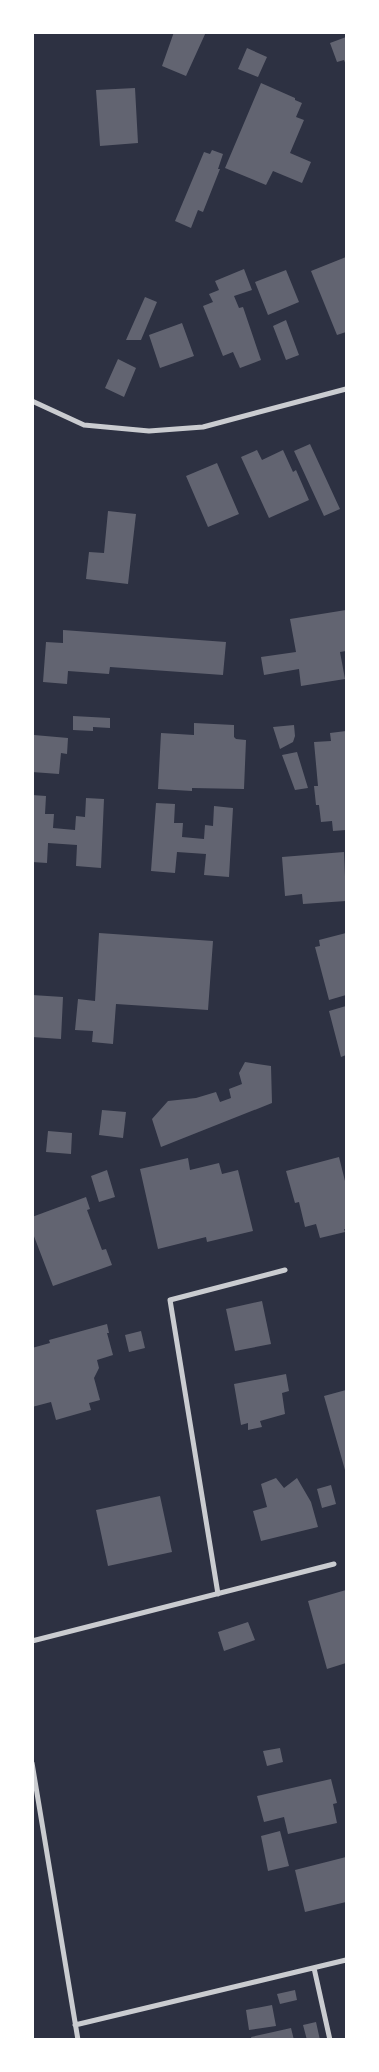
<svg xmlns="http://www.w3.org/2000/svg" width="379" height="2072" font-family="Poppins,sans-serif">
<style>
.building{fill:#626471}
.lines{fill:none;stroke-linecap:round;stroke-linejoin:round}
.minor{stroke:#caccd0;stroke-width:5}
</style>
<rect width="100%" height="100%" fill="#2d3142"/>
<!-- building -->
<path class="building" d="M174,32h32l-20,44 -24,-10z
M346,37v28l-2,-5 -7,2 -7,-19z
M247,48l20,9 -9,20 -20,-8z
M261,83l34,15v2l7,3 -6,14 8,3 -14,33 21,9 -9,21 -29,-12 -7,14 -41,-17z
M135,88l3,55 -38,3 -4,-56z
M212,150l11,4 -5,15h2l-17,43 -5,-2 -7,18 -16,-7 29,-69 6,2z
M346,257v75l-9,3 -26,-64z
M244,269l8,21 -18,6 5,12 4,-1 18,53 -21,8 -7,-16 -10,4 -20,-50 10,-4 -4,-8 10,-4 -4,-9z
M286,270l13,32 -31,13 -13,-33z
M145,297l12,5 -16,38h-15z
M286,320l13,35 -13,5 -13,-34z
M182,323l12,33 -34,12 -11,-33z
M118,359l18,9 -12,29 -19,-9z
M310,444l30,65 -16,7 -30,-65z
M257,450l5,10 21,-10 10,22 3,-2 13,30 -40,18 -28,-61z
M217,463l22,51 -31,13 -22,-51z
M108,511l28,3 -8,70 -42,-5 3,-27 15,1z
M346,610v41l-6,1 5,27 -44,7 -2,-17 -35,6 -3,-18 35,-5 -6,-33z
M63,630l163,12 -3,33 -113,-8 -1,7 -41,-3 -1,13 -24,-2 3,-40 17,1z
M73,716l37,2v10l-17,-1v4l-20,-1z
M194,723l40,2v12l2,2 10,1 -2,49 -52,-1v3l-34,-2 3,-56 33,2z
M294,725l1,11 -2,6 -13,7 -7,-22z
M346,731v99l-13,1 -1,-10 -11,1 -2,-17h-3l-2,-19h4l-4,-44 17,-1 -1,-8z
M34,735l34,3 -1,16 -6,-1 -2,21 -27,-2z
M297,752l11,36 -13,2 -13,-35z
M32,795l14,1 -1,18h9l-1,14 22,2 1,-14 9,1 1,-19 18,1 -3,69 -25,-2 1,-21 -29,-2 -1,20 -15,-1z
M156,803l19,1 -1,19h9l-1,14 22,2 1,-14 8,1 1,-20 19,2 -4,69 -25,-2 2,-21 -29,-2 -2,21 -24,-2z
M344,852l2,49 -43,3 -1,-10 -17,2 -3,-39z
M99,933l114,8 -5,69 -92,-6 -3,40 -21,-2 1,-11 -18,-1 3,-31 17,2z
M346,933v62l-17,5 -14,-53 5,-1 -1,-6z
M32,995l31,2 -2,42 -29,-2z
M346,1006v49l-5,2 -12,-46z
M245,1062l26,4 1,37 -111,44 -9,-28 16,-18 28,-3 20,-6 4,10 11,-4 -2,-9 13,-5 -3,-11z
M102,1110l24,2 -3,26 -24,-3z
M48,1131l24,2 -1,21 -25,-2z
M339,1157l7,28v44h-2l1,3 -25,6 -4,-14 -11,3 -6,-25 -4,1 -9,-32z
M188,1158l2,12 29,-7 3,11 16,-4 15,61 -46,11 -1,-5 -48,12 -18,-80z
M107,1170l8,27 -16,5 -8,-26z
M86,1197l4,12 -3,1 15,40 4,-1 6,16 -59,21 -21,-55v-14z
M262,1301l9,43 -36,7 -9,-42z
M107,1324l2,9h-2l6,22 -16,5 2,8 -5,10 6,22 -11,3 2,7 -35,10 -5,-18 -19,5v-59l18,-5 -1,-3z
M141,1331l4,17 -16,4 -4,-17z
M286,1374l3,17 -7,2 3,21 -25,7 2,6 -14,3v-7l-7,2 -7,-41z
M346,1390v79l-1,1 -21,-74z
M276,1478l8,10 13,-10 14,24 7,25 -57,14 -8,-30 14,-4 -6,-23z
M331,1485l5,19 -14,4 -5,-19z
M160,1496l12,56 -64,14 -12,-56z
M346,1590v73l-19,6 -19,-68z
M248,1622l7,18 -31,11 -6,-19z
M280,1748l3,14 -16,4 -4,-15z
M331,1779l6,24 -4,1 4,19 -49,11 -4,-17 -20,5 -7,-26z
M280,1831l9,35 -21,5 -7,-35z
M346,1857v45l-41,10 -10,-42z
M295,1990l2,10 -17,4 -3,-10z
M272,2005l4,21 -27,4 -3,-20z
M316,2022l4,18h-13l-4,-15z
M291,2028l3,12h-42l-1,-3z"/>
<g class="lines">
<!-- minor -->
<path class="minor" d="M32,401l52,24 65,6 54,-4 143,-38
M218,1594l-48,-294 115,-30
M32,1641l302,-77
M32,1763l46,277
M314,1968l16,72
M75,2025l271,-65"/>
</g>
<!-- border -->
<rect width="379" height="2072" fill="none" stroke="#ffffff" stroke-width="68"/>
</svg>
